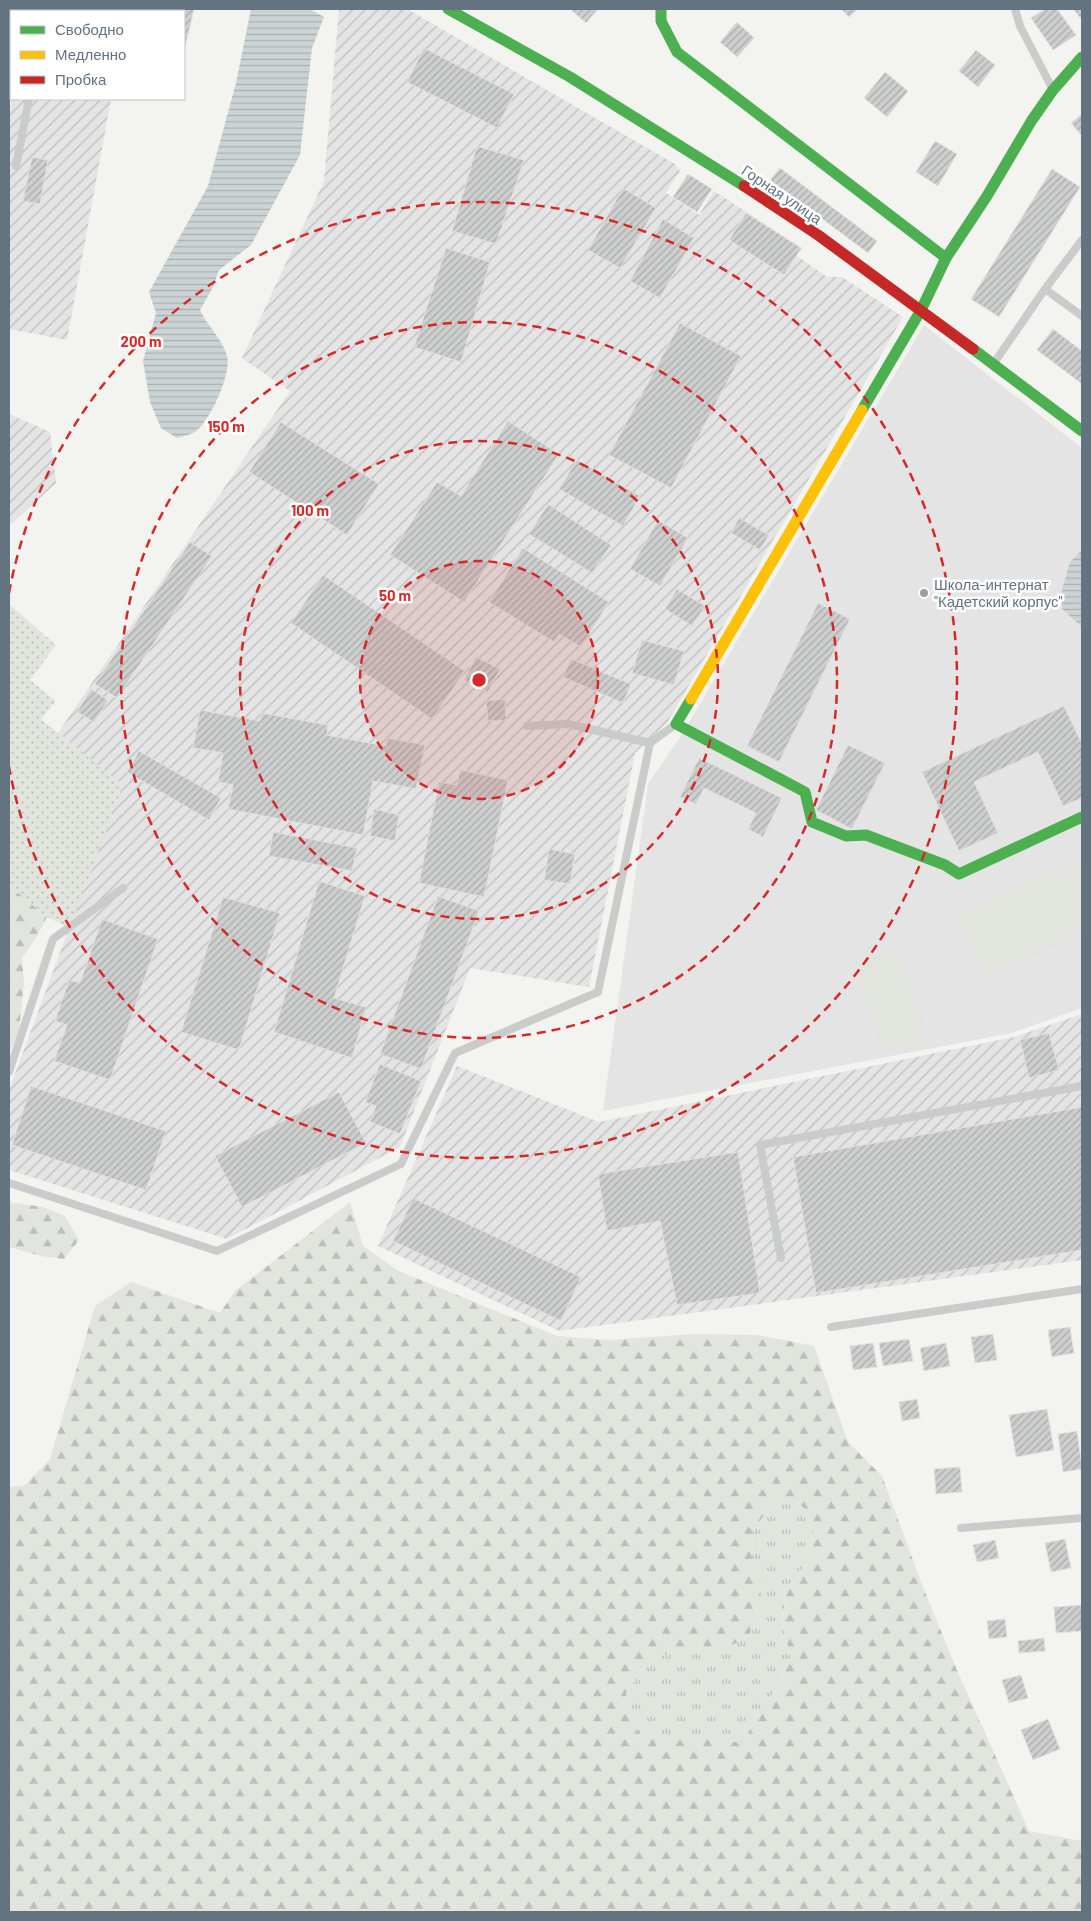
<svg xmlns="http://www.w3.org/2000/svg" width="1091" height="1921" font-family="Barlow,sans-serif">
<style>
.built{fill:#e3e4e3}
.industrial{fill:url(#industrial-furrows)}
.grass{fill:url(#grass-tufts)}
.forest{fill:url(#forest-firs);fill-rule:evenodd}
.garden{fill:url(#garden-dots)}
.pitch{fill:#e2e5de}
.water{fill:url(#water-rules)}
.building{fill:url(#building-hatch);stroke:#e2e2e0}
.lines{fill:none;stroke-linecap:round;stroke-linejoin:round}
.lane{stroke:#cacbcb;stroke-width:8}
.fast{stroke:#4caf50;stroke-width:11}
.slow{stroke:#ffc107;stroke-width:11}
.jam{stroke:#c62828;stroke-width:11}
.ring{fill:none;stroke:#d62828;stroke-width:2.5;stroke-dasharray:9 6}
.poi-dot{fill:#95a0a7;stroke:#fff;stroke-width:2}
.labels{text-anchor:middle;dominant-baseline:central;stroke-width:5;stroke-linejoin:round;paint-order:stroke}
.street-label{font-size:15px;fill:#637380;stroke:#fff}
.poi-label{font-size:15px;fill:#637380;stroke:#fff;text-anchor:start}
.centre{fill:#d62828;stroke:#fff;stroke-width:2.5}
.ring-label{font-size:15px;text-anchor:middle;font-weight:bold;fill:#d62828;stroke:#fff;stroke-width:5;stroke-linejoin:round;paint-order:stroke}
</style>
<defs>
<pattern id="industrial-furrows" width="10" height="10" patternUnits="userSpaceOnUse" patternTransform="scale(1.25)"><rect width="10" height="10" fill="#e3e4e3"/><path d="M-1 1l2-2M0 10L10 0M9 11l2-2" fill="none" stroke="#bcbdbd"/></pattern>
<pattern id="grass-tufts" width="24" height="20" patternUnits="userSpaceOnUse" patternTransform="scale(1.25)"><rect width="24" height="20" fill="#e2e5de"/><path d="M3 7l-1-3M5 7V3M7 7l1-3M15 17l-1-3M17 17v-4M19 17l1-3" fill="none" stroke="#bbbeb9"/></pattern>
<pattern id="forest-firs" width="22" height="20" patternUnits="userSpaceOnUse" patternTransform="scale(1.25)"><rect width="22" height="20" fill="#e2e5de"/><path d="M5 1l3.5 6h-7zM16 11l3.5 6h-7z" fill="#bbbeb9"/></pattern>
<pattern id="garden-dots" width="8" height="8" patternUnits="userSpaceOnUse" patternTransform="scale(1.25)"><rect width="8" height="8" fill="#e2e5de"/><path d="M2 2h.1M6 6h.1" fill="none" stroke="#bbbeb9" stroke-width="1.8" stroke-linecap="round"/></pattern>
<pattern id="water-rules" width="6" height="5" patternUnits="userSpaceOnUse" patternTransform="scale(1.25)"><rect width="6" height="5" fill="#cbd3d5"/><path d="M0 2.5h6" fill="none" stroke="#a8b0b2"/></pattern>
<pattern id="building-hatch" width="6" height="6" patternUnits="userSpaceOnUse" patternTransform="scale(1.25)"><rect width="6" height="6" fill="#cdcecd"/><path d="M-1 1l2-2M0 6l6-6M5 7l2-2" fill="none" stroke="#aaacac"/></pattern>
</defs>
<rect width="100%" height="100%" fill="#f3f3f0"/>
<!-- built -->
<path class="built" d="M924,325l158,123v560l-70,25 -409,78 45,-327 31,-45z"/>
<!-- industrial -->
<path class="industrial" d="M339,9h68l268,155 5,7 -14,22 33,22 15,-24 88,57 -5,8 30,21h15l61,40 -236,406 -32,30 -46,234 -119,-19 -70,179 -173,92 -218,-69v-80l113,-305 -64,-52 232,-342 -48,-33 82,-177z
M12,99h99l-44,241 -58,-11v-210z
M9,414l41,18 6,51 -47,43z
M1082,1014v246l-523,71 -181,-85 79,-180 142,56 415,-85z"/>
<!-- grass -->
<path class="grass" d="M776,1498l16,2 14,9 8,25 -9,31 -18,25 -5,36 9,30 -12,30 -19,23 -17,34 -74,-10 -27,5 -14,-26 -2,-19 16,-23 27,-19 60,-5 31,-66 -8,-19 1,-30z"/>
<!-- forest -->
<path class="forest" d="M9,885l38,32 -11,21 -14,20 2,24 -5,50 -10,21z
M9,1202l34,5 22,9 14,24 -15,19 -23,-3 -32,-9z
M350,1202l13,44 36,25 158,65 52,4 83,-6 66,1 56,11 34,96 34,34 39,106 35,86 73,163 53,10v71h-1073v-425l16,-2 25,-26 45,-153 36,-24 89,31 15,-22zM776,1498l16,2 14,9 8,25 -9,31 -18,25 -5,36 9,30 -12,30 -19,23 -17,34 -74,-10 -27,5 -14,-26 -2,-19 16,-23 27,-19 60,-5 19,-8 13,-33 -1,-25 -8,-19 1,-30z"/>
<!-- garden -->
<path class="garden" d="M9,604l47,41 -26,35 26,21 -15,18 82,66 -53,143 -23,-11 -38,-32z"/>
<!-- pitch -->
<path class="pitch" d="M1078,859l4,9v64l-96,45 -29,-62z
M889,952l10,7 27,72 -5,11 -28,9 -11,-5 -27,-72 6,-12z"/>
<!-- water -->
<path class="water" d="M251,9h59l14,8 -12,31 -12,107 -49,90 -32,25 -6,17 -13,23c7,16 22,28 27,46 5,17 -17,65 -32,76 -5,3 -13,4 -18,6l-16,-10 -11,-26 -7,-41 13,-48 -7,-21 59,-106 28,-103z
M1082,550v77l-20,-18v-19l8,-28z"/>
<!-- building -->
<path class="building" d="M163,9h31l-10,43v-41h-22z
M570,9h28l-12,14z
M841,9h17l-9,8z
M1045,9h12l19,26 -23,15 -22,-32z
M1073,9h9v11z
M737,22l17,16 -17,19 -17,-15z
M424,48l90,46 -17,34 -90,-46z
M976,50l19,15 -17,22 -19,-16z
M885,72l23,19 -21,26 -23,-19z
M1082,114v22l-11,-13z
M935,141l22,13 -19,32 -22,-14z
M477,146l47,14 -28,84 -44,-13z
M32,157l16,3 -8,44 -17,-3z
M780,168l97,73 -9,12 -98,-73z
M1052,169l28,18 -81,130 -28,-18z
M688,174l24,15 -15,23 -24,-15z
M623,188l33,20 -36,60 -32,-18z
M746,213l55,35 -17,27 -55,-35z
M663,219l31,19 -34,60 -30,-17z
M446,248l44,14 -29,100 -47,-15z
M680,323l61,33 -70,132 -62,-33z
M1053,329l29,22v33l-45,-34z
M508,421l51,33 -95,148 -74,-47 47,-73 24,14z
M281,422l98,62 -32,51 -98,-63z
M577,460l63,36 -17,30 -64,-37z
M548,504l63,41 -19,28 -63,-39z
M739,518l30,17 -9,15 -29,-17z
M658,520l30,18 -28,48 -30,-17z
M190,542l22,14 -95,142 -22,-14z
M523,548l86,54 -28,45 -22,-13 -5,8 -65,-40z
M323,575l142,96 -33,48 -141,-96z
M677,589l28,17 -13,20 -27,-17z
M818,603l32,16 -71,143 -32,-16z
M642,640l42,11 -10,34 -42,-12z
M476,657l24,12 -12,23 -24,-12z
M571,659l60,25 -8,19 -60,-26z
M91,689l17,11 -14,22 -17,-10z
M505,699l1,21 -18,1 -2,-20z
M1064,706l18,38v54l-19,8 -25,-54 -64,30 24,51 -39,18 -37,-79z
M200,710l60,11 2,-8 66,12 -1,10 59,11 1,-8 38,7 -9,44 -43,-8 -10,54 -135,-26 5,-24 -15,-3 5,-29 -30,-5z
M848,745l37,18 -33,66 -36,-19z
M139,751l82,47 -12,22 -82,-48z
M699,758l83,40 -19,39 -15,-8 8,-16 -52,-25 -8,16 -16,-7z
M460,770l48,10 -24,117 -65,-14 20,-101 18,3z
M374,809l25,6 -4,26 -25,-5z
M273,832l84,16 -5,23 -83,-15z
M549,849l26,5 -5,30 -26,-4z
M319,881l46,15 -31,102 32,9 -14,51 -78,-26z
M438,896l41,15 -58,158 -41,-15z
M223,897l57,16 -41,137 -58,-18z
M102,919l56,20 -48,141 -56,-19 13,-36 -12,-4 14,-41 11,3z
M1049,1033l10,37 -30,8 -9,-38z
M380,1064l41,17 -21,53 -30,-12 6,-16 -11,-4z
M31,1086l135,45 -20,59 -134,-45z
M339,1092l27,51 -124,64 -27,-51z
M1082,1107v143l-266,43 -23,-136z
M738,1152l22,141 -83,12 -17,-84 -53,10 -9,-57z
M413,1198l168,79 -20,44 -168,-80z
M1070,1327l4,26 -22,4 -4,-27z
M993,1334l4,26 -22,3 -4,-26z
M909,1339l4,22 -30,5 -4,-23z
M873,1343l4,24 -24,3 -3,-24z
M946,1343l4,23 -26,5 -4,-23z
M917,1399l3,19 -18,3 -3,-19z
M1047,1409l7,41 -38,7 -7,-42z
M1077,1431l5,38 -19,3 -5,-38z
M960,1467l2,25 -26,2 -2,-25z
M1065,1539l6,29 -20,4 -6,-29z
M995,1540l4,18 -22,4 -4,-17z
M1082,1605v26l-26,2 -2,-26z
M1005,1619l2,18 -18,2 -2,-18z
M1044,1638l1,13 -26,2 -1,-12z
M1021,1675l7,23 -19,5 -7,-23z
M1048,1719l12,30 -27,11 -12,-30z"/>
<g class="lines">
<!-- lane -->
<path class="lane" d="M1015,9l5,17 32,62
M45,11l1,-2
M16,166l13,-67
M1045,289l37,-49
M994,363l51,-74 37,27
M527,726l41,-2 82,19 26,-19
M9,1072l44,-133 70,-51
M9,1183l208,68 184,-87 54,-111 143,-61 52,-249
M781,1258l-21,-113 322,-59
M831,1327l251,-38
M961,1528l121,-10"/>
<!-- fast -->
<path class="fast" d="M448,9l122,68 174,109
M661,9v12l16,31 269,206
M973,349l109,82
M862,410l59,-100 25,-52 41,-62 45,-76 21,-30 29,-33
M691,699l-15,25 129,68 7,30 34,14 20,-1 79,30 14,9 123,-57"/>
<!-- slow -->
<path class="slow" d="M691,699l171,-289"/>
<!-- jam -->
<path class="jam" d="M744,186l74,49 155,114"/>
</g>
<!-- distance rings -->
<circle cx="479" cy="680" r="119" fill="#d62828" fill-opacity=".12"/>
<g class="ring">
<circle cx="479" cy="680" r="119"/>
<circle cx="479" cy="680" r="239"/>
<circle cx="479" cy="680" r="358"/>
<path d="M9 593A478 478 0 1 1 9 767"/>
</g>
<!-- markers -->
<circle class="poi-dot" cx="924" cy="593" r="5"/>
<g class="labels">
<!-- street labels -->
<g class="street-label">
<text transform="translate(782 194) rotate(34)">Горная улица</text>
</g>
<!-- poi labels -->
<g class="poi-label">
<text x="934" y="584">Школа-интернат<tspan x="934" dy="17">"Кадетский корпус"</tspan></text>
</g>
</g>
<circle cx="479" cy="680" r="8" class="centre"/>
<g class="ring-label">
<text x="141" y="347">200 m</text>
<text x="226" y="432">150 m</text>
<text x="310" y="516">100 m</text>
<text x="395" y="601">50 m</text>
</g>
<!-- border -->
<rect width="1091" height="1921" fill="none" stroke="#637380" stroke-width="20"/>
<!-- legend -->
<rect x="10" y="10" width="175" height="90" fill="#ffffff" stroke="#c1c7cc"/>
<rect x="20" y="26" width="25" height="8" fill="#4caf50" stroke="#c1c7cc"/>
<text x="55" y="35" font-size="15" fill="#637380">Свободно</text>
<rect x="20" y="51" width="25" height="8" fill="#ffc107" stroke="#c1c7cc"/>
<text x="55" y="60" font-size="15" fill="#637380">Медленно</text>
<rect x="20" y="76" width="25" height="8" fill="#c62828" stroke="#c1c7cc"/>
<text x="55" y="85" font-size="15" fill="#637380">Пробка</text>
</svg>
